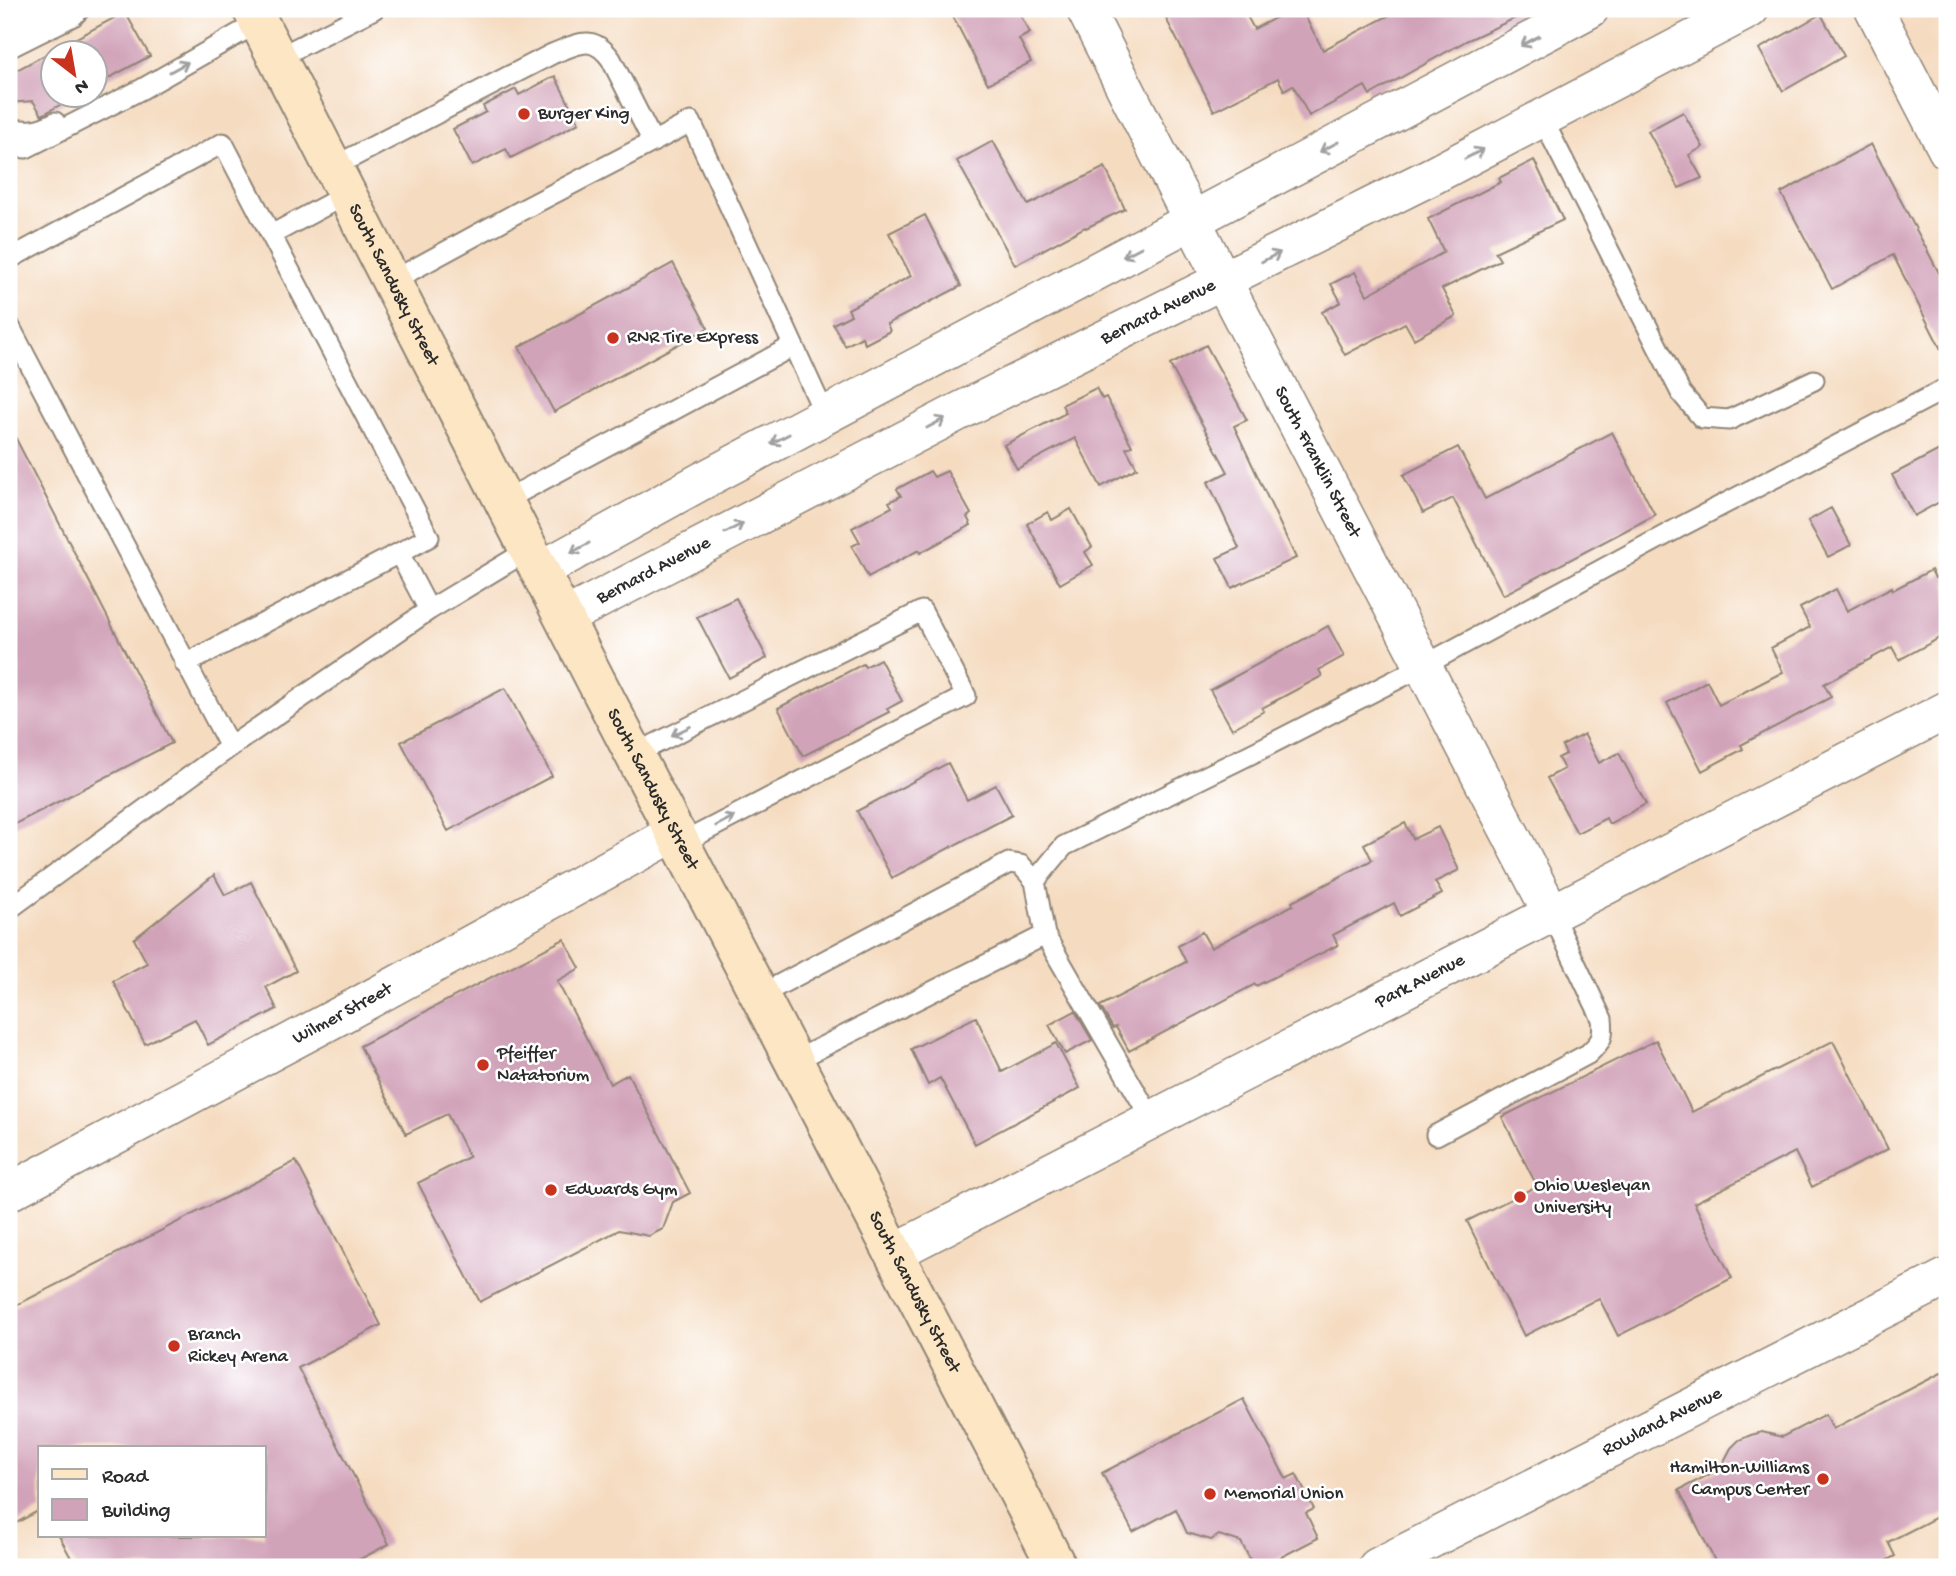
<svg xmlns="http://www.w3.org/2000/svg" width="1956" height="1576" font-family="'Gochi Hand',sans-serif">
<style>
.building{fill:#d1a3b9}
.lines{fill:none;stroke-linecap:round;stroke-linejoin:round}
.lane-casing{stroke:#908476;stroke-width:23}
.street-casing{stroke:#908476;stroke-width:40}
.secondary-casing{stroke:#908476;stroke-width:42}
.lane{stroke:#fff;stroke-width:19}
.street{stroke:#fff;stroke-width:37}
.secondary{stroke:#fce6c4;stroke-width:38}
.oneway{stroke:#a0a0a0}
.poi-dot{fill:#c8321e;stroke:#fff;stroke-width:2.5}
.labels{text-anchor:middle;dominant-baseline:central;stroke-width:5;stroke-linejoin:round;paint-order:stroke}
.poi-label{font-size:19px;fill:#2b2b2b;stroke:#fff;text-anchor:start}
.street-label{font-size:19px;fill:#2b2b2b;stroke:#fff}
</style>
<rect width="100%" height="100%" fill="#fff"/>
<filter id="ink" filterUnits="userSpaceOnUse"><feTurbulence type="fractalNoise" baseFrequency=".0143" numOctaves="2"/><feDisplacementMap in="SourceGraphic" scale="14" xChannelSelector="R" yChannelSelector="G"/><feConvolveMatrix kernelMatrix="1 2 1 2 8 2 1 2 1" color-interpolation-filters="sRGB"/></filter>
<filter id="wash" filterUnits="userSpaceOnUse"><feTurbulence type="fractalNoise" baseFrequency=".00686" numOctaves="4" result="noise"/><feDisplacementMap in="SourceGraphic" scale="28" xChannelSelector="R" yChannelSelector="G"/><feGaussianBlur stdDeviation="1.57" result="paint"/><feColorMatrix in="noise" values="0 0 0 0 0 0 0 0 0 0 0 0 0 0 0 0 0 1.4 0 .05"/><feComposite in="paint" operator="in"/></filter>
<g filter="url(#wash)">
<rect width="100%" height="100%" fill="#f5dcc1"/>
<g id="blocks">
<!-- building -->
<path class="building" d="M949,9h68l13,24 -11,6 12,23 -43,22z
M1161,9h82l11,20 38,-20h9l22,41 78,-41h134l-69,32 -96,54 -5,-9 -56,30 -16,-31 -9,5 -6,-12 -64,33z
M125,12l25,44 -56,30v-34h-42v42h27l-37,21 -9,-14 -24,2v-29z
M1821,14l23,42 -61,35 -24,-42z
M555,76l24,47 -68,35 -5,-9 -34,17 -19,-37 33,-17 -3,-6 33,-17 3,6z
M1683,112l20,35 -14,8 13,23 -23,10 -31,-57z
M993,141l35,64 77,-38 20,42 -39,19 -1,-1 -70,38 -58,-104z
M1871,144l76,144v73l-54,-106 -61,34 -51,-96z
M1534,160l29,60 -68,32 5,8 -58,29 14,27 -42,23 -9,-16 -60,32 -23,-43 19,-10 -10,-18 24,-12 12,23 77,-43 -16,-33 73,-37 -2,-4z
M925,215l36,71 -74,38 3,7 -25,13 -3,-7 -17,9 -12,-22 18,-9 -3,-6 63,-33 -22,-43z
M673,263l35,65 -154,84 -35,-65z
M1206,345l41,75 -13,6 62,132 -64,30 -15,-30 22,-10 -31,-66 20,-10 -58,-107z
M1096,388l6,11 4,-2 26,49 -6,2 11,20 -36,19 -26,-49 -58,31 -13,-24 62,-32 -4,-8z
M9,425l163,318 -163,84z
M1612,432l43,83 -152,80 -50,-97 -30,15 -20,-38 55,-28 27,52z
M1947,446v52l-33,18 -22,-41z
M930,471l4,6 13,-6 24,43 -4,3 4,8 -51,28 -1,-3 -51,27 -16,-31 8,-4 -8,-14 40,-21 -3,-5 12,-6 -4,-7z
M1831,508l20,37 -23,12 -20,-36z
M1071,509l21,38 -7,5 8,13 -33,19 -33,-60 21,-12 4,8z
M1931,570l4,8 12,-6v62l-48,26 -7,-13 -68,37 7,13 -90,48 2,4 -41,22 -35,-68 40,-22 12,24 64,-33 -12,-24 39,-21 -10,-19 36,-19 11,22 45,-24 1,3z
M736,598l31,60 -38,20 -32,-61z
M1328,626l16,30 -25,14 3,6 -60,32 2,3 -32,18 -22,-39z
M880,659l22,42 -15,8 2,3 -86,44 -25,-48 85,-44 2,3z
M505,688l47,88 -104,55 -47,-89z
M1584,734l15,29 20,-10 27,51 -37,20 -3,-6 -29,15 -30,-55 17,-9 -6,-11 8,-4 -4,-8z
M948,763l19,37 29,-15 16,30 -120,63 -35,-67z
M1405,823l8,16 25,-12 21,43 -24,12 7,12 -42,22 -6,-13 -61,32 5,10 -82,41 -1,-2 -126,67 -13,-24 -3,1 -13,-22 86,-44 -8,-16 24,-14 9,16 82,-43 -1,-3 80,-42 -8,-16z
M214,875l11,20 26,-13 45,89 -30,16 11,22 -69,36 -13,-26 -50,25 -32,-63 34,-18 -13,-24z
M564,939l16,29 -23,13 53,103 18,-10 62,119 -17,9 -10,27 -14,7 -30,-6 -139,72 -62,-119 51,-26 -22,-43 -41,20 -46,-88z
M1075,1011l17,29 -27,14 -16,-29z
M976,1017l26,55 54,-29 24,45 -105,56 -35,-66 -12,7 -17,-36z
M1656,1040l36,72 141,-71 55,108 -76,38 -17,-35 -101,51 38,75 -114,58 -19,-38 -75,38 -57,-115 70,-35 -35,-69z
M296,1161l85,164 -83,43 91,176 -44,23h-269l-17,-31h205v-88h-224v62l-31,17v-218z
M1947,1370v142l-59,30 7,14 -21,11h-156l-39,-77 41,-21 11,-21 8,-8 12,-5 11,-3 20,5 44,-23 7,15z
M1244,1399l42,80 10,-5 18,35 -8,4 12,25 -56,29h-8l-13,-25 -22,-7 -8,5 -24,-7 -11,-24 -43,23 -31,-59z"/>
</g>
</g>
<g filter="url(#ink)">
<use href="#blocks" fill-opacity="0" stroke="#908476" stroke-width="2"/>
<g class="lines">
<!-- lane casing -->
<g class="lane-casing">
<path id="lane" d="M9,27l45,-18
M9,48l64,-32 7,-7
M277,58l97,-49
M1542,118l139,275 21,25 27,2 85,-40
M9,128c17,4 30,3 46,-6
M9,146l17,2 116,-59 117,-67
M333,167l219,-113c26,-10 40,-21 59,5l42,83
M271,235l76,-41
M9,259l214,-116 206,394 -30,16 30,57
M392,281l130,-71 169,-88 134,293
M9,325l221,422 199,-137 101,-61
M505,500l288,-154
M185,664l214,-111
M635,754l287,-143 44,85 -284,147
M1035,881l29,-35 193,-95 166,-85 259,-140 265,-138
M9,909l221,-162
M760,995l249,-132 12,2 14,16 10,54
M794,1061l251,-126 107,185
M1436,1135l152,-81c14,-13 16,-17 14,-35l-50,-105"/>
</g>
<!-- street casing -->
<g class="street-casing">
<g id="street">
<path id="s1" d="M1085,9l138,272 329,633"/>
<path d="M1874,9l73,141"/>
<path d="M541,570l159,-88 890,-473"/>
<path id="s2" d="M565,617l395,-206 474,-236 316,-166"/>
<path id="s3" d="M9,1192l332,-177 335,-183"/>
<path id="s4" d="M893,1253l1054,-543"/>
<path id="s5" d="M1377,1567l570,-290"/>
</g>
</g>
<!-- secondary casing -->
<g class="secondary-casing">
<g id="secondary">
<path id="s6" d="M252,9l344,672 461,886"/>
</g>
</g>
<!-- lane -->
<use href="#lane" class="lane"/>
<!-- street -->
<use href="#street" class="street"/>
<!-- secondary -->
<use href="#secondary" class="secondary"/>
</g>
<!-- one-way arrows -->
<defs><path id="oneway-shaft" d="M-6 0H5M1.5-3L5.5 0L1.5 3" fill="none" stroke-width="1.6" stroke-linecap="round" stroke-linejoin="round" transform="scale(1.75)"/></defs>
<g class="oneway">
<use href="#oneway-shaft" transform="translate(1530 41) rotate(152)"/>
<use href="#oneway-shaft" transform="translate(179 67) rotate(-29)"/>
<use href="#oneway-shaft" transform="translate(1329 147) rotate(152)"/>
<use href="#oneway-shaft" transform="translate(1474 154) rotate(-28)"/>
<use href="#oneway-shaft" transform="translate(1132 252) rotate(152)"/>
<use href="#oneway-shaft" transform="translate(1271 257) rotate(-27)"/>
<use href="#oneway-shaft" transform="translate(936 423) rotate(-28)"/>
<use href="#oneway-shaft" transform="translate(780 439) rotate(152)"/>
<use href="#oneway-shaft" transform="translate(734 528) rotate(-28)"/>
<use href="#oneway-shaft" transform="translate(580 548) rotate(151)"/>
<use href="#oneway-shaft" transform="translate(681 731) rotate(154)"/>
<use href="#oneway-shaft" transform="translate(725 821) rotate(-28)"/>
</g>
</g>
<!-- markers -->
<g class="poi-dot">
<circle cx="524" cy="114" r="7"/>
<circle cx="613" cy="338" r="7"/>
<circle cx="483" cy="1065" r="7"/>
<circle cx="551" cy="1190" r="7"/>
<circle cx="1520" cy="1197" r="7"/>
<circle cx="174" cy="1346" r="7"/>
<circle cx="1823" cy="1479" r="7"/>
<circle cx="1210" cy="1494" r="7"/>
</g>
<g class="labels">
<!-- poi labels -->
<g class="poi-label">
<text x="538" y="114">Burger King</text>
<text x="627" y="338">RNR Tire Express</text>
<text x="497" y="1054">Pfeiffer<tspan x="497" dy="22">Natatorium</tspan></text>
<text x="1534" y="1186">Ohio Wesleyan<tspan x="1534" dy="22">University</tspan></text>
<text x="565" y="1190">Edwards Gym</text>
<text x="188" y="1335">Branch<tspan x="188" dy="22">Rickey Arena</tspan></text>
<text x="1809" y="1468" text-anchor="end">Hamilton-Williams<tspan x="1809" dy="22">Campus Center</tspan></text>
<text x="1224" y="1494">Memorial Union</text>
</g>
<!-- street labels -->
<g class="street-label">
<text stroke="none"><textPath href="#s6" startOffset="310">South Sandusky Street</textPath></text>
<text stroke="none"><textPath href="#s2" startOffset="667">Bernard Avenue</textPath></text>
<text stroke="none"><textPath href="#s1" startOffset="509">South Franklin Street</textPath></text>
<text stroke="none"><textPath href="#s2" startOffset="100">Bernard Avenue</textPath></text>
<text stroke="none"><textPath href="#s6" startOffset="877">South Sandusky Street</textPath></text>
<text stroke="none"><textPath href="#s4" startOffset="593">Park Avenue</textPath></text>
<text stroke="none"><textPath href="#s3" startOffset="378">Wilmer Street</textPath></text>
<text stroke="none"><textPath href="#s6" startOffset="1444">South Sandusky Street</textPath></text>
<text stroke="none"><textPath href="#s5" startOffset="320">Rowland Avenue</textPath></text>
</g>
</g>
<!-- margin -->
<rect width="1956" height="1576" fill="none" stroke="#fff" stroke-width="35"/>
<!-- legend -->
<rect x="38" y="1446" width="228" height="91" fill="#ffffff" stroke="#aaaaaa" stroke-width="2"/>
<rect x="52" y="1469" width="35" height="10" fill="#fce6c4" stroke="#aaaaaa" stroke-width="2"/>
<text x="102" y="1482" font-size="21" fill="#2b2b2b">Road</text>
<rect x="52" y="1499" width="35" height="21" fill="#d1a3b9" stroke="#aaaaaa" stroke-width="2"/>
<text x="102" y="1516" font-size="21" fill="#2b2b2b">Building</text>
<!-- north arrow -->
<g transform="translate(74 74) rotate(149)"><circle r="33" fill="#ffffff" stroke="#aaaaaa" stroke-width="2"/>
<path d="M0-5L12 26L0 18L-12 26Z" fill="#c8321e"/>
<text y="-10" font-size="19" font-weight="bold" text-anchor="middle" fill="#2b2b2b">N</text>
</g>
</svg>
